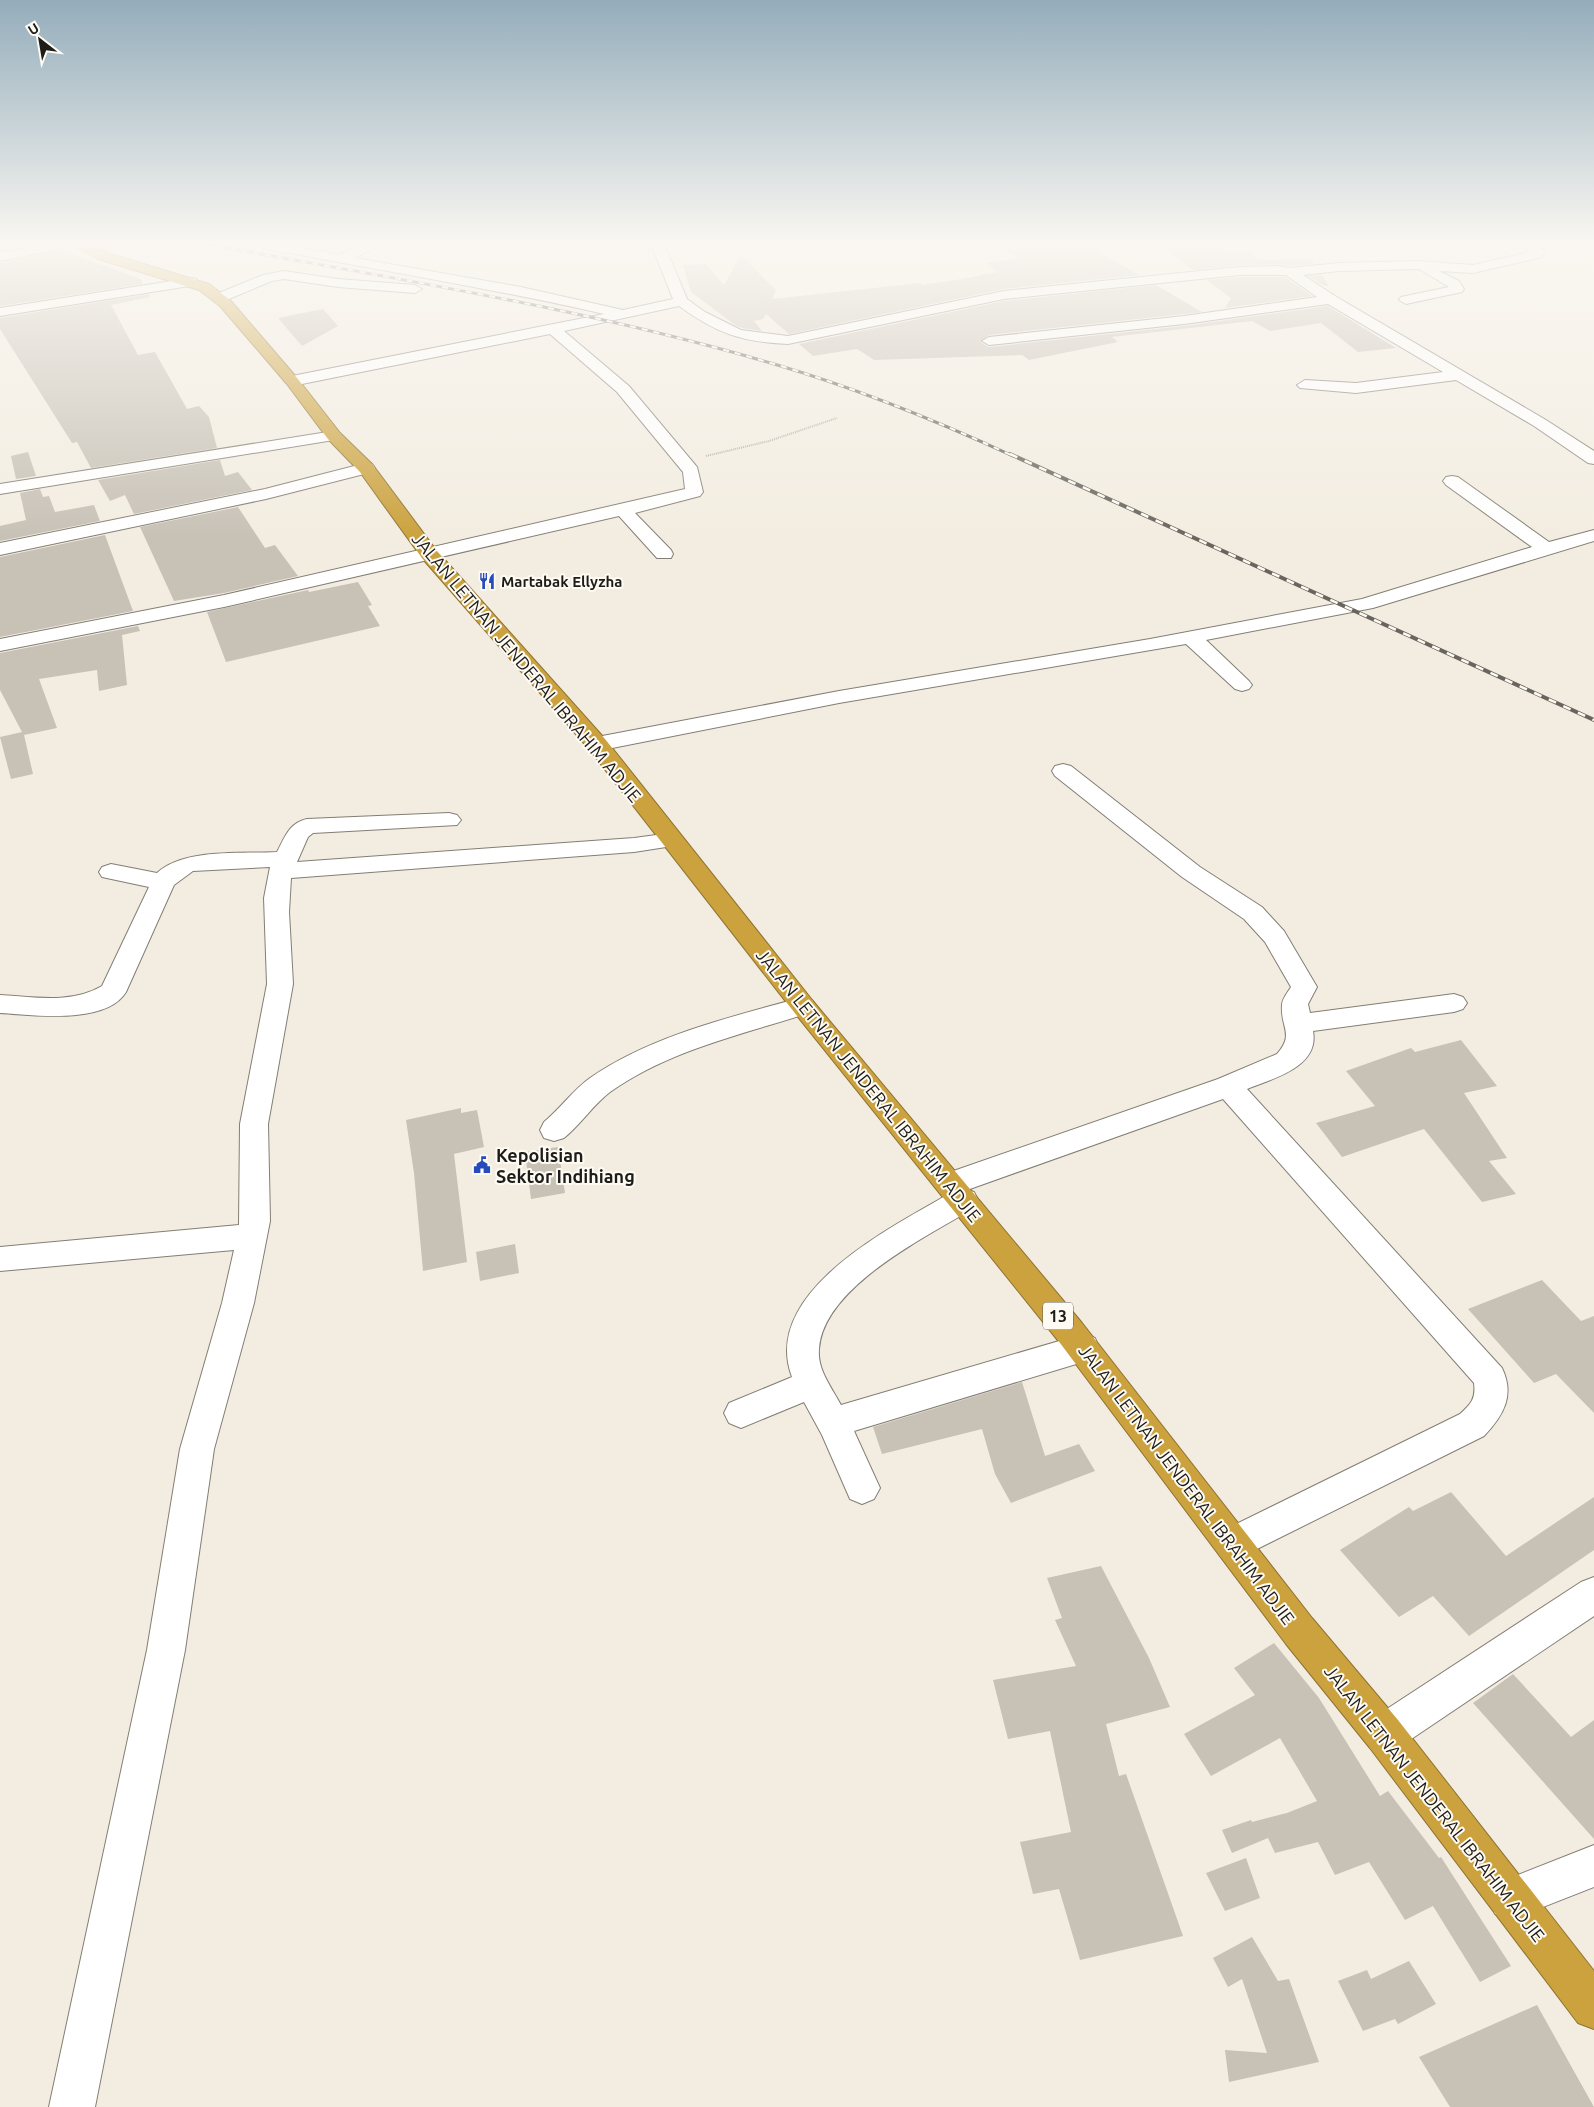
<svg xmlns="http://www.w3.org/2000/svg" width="1594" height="2107" font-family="Ubuntu,sans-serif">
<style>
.building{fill:#c7c1b6}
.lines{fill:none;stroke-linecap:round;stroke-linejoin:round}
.minor-casing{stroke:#837e74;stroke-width:2}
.highway-casing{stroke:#8e7331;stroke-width:2}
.path{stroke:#b1aca3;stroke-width:2;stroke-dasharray:1 1;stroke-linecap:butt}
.minor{fill:#fff;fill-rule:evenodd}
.highway{fill:#cba23e;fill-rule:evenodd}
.rail-far1-casing{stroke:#69655e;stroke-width:3}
.rail-casing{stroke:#69655e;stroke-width:4}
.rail-far1{stroke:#fefbf4;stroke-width:2;stroke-dasharray:6;stroke-linecap:butt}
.rail{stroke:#fefbf4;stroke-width:2.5;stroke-dasharray:8;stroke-linecap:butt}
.labels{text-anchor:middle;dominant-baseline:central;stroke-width:4;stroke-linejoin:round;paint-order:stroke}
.far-poi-label{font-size:15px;font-weight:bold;fill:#1e1c18;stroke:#fefbf4;text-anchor:start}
.shield{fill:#fefbf4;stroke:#615f5a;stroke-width:1}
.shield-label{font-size:16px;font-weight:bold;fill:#1e1c18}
.street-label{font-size:18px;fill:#1e1c18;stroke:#fefbf4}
.poi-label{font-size:18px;font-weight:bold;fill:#1e1c18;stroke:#fefbf4;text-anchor:start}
</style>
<rect width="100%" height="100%" fill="#f3ede1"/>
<!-- building -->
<path class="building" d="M994,244h91l54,31 -135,14 -215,45 -23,-20 -3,5 -9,2 8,10 -20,-3 -7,-3 -44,-33 -8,-27 23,-1 18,21 17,-30 35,35 -4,9 149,-16v2l41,-6 35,-7 -11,-9 34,-5z
M1159,244h57l11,9 23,-1 9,8 52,-1 3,5 -24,2 -12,-2 -39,1 -46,5z
M61,250l80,29 2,5 -143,22v-43z
M1322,275l7,11h-5l-16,-10z
M1239,277h46l27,19 -87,12 6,-10 -24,-18z
M1156,285l46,27 -213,23 -9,7 9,5 195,-21 144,-20 68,42 -38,4 -37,-29 -51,8 -18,-10 -140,16 6,5 -89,18 -7,-5 -148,5 -17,-11 -44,7 -14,-12 205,-43z
M149,294l1,3 -39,8 27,50 17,-3 32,57 12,-3 10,11 8,31 -126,20 -14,-26 -5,1 -72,-114v-11z
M323,309l15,17 -36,20 -24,-28z
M28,452l8,24 -20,3 -5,-23z
M220,460l5,16 13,-4 14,18 -118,24 -9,-19 -15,6 -12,-21z
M40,489l3,8 6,-1 6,16 39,-7 6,16 -100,20v-15l26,-6 -6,-27z
M238,507l27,41 10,-3 23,31 -74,17 -50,8 -34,-74z
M105,535l28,76 -133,26v-80z
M358,582l14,23 -4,1 12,20 -154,36 -19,-50 101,-22 1,2z
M138,626l2,5 -18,4 5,50 -28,6 -2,-21 -58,9 18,49 -33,7 9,39 -22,5 -11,-42 22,-5 -22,-42v-37z
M1461,1040l36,46 -33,7 43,65 -18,3 27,33 -34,8 -58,-73 -82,28 -26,-34 59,-17 -29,-35 65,-23 4,4z
M461,1108v5l16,-3 7,37 -30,7 13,108 -44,9 -9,-98 -8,-53z
M558,1147l7,46 -34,6 -6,-47z
M515,1244l4,29 -39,8 -4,-29z
M1542,1280l39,41 13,-5v97l-38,-39 -22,9 -66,-74z
M1022,1382l23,74 34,-12 16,27 -84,32 -16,-29 -13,-45 -100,25 -9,-27z
M1451,1492l55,64 88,-59v53l-125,86 -36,-40 -34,21 -59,-67 69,-43 4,4z
M1101,1566l48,92 21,49 -64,17 13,52 7,-2 57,162 -103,24 -21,-71 -26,5 -13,-52 51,-10 -21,-101 -42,8 -15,-59 83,-14 -21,-46 7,-2 -15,-40z
M1274,1643l45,55 61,98 8,-5 51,67 2,-1 70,109 -31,16 -47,-76 -28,14 -36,-58 -34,13 -17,-33 -43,11 -7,-15 -36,15 -10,-23 29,-10 1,2 35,-9 30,-12 -37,-63 -69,38 -27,-42 71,-39 -21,-27z
M1513,1674l58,63 23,-17v119l-121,-136z
M1246,1858l14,40 -35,13 -19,-38z
M1252,1937l26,44 11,-2 30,83 -90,20 -4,-32 42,3 -25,-74 -14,8 -15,-29z
M1409,1961l27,43 -38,20 -3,-5 -32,12 -25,-50 29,-11 4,9z
M1537,2005l57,102h-144l-31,-50z"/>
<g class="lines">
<!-- minor casing -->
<g class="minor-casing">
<path id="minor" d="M43,244h27l-6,4 -64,13v-8z
M257,244h28l54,11 24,-11h18l-26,14 166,29 102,23 50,-11 -22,-55h13l23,55 18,13 36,18 47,6 216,-45 235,-24 39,-1 12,2 49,-5 79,-2 55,4 57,-13 -11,-8h17l9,7 -3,6 -69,16 -34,-2 20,10 5,8 -2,3 -56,12 -7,-4 2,-3 48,-10 -30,-18 -80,2 -36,4 32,21 211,124 48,31v13l-6,-1 -54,-37 -78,-46 -100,13 -56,-5 -3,-3 8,-5 51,3 87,-11 -115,-68 -144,20 -195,21 -7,-4 7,-4 195,-21 133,-19 -31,-22h-47l-235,24 -216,45c-47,-2 -72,-11 -109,-38l-115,25 65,55 68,81 6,25 -3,4 -65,17 36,37 2,4 -2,4h-14l-38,-42 -395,91 -224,44v-12l224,-44 461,-106 -2,-17 -66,-80 -67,-58 -258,52 -8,-5 8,-5 312,-62c-113,-26 -227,-44 -341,-66z
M284,271l54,8 77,6 7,4 -7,4 -77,-6 -54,-8 -12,2 -48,20h-10l-2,-3 2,-3 49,-20z
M191,278l5,1 2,3 -2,3 -196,31v-8z
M334,431l6,2 2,3 -2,3 -340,55v-10z
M366,463l6,1 3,4 -3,4 -106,27 -266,56v-12l265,-54z
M1452,476l6,1 91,65 45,-12v11l-221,67 -167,32 43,41 3,4 -3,4 -7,2 -7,-2 -49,-45 -347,59 -242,48 -8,-2 -3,-5 3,-5 8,-2 242,-46 311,-52 212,-40 170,-52 -86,-62 -3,-4 3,-4z
M1063,764l8,2 129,101 62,40 22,24 33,56 -9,17 2,9 144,-19 9,3 4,6 -4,6 -9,3 -141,19c7,36 -41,48 -66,58l255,279c13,27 2,47 -18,68l-251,125 -13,-5 -5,-12 5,-12 240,-118c11,-10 16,-15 14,-31l-251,-284 -256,91 7,2 4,8 -4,8c-48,29 -151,79 -155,141 -2,21 13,39 22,56l242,-71 12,4 4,10 -4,10 -12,4 -229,69 26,57 -6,11 -12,5 -12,-5 -28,-64 -18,-33 -63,26 -12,-5 -5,-10 5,-10 63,-26c-32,-84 98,-149 155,-182l-8,-3 -4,-8 4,-8 279,-97 59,-25c18,-20 3,-27 5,-49 0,-6 6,-13 9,-18l-26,-45 -21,-23 -62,-42 -127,-101 -3,-5 3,-5z
M449,813l8,2 4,5 -4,5 -144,8 -5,4 -11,25 337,-24 37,-5 8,2 4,5 -4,5 -45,7 -343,26 -2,34 4,72 -25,140 2,97 -16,82 -40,146 -29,201 -90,457h-46l98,-457 33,-201 42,-146 12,-53 -234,21v-24l239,-22 1,-101 27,-140 -3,-86 6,-31 -77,4 -19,14 -48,107c-20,33 -93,23 -126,21v-18c35,2 71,9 102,-9l47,-99 -47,-10 -3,-5 3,-5 9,-3 46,9c27,-25 85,-19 120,-21 8,-15 12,-29 30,-33z
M803,997l9,3 4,6 -4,6c-68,22 -143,38 -202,80 -17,13 -29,32 -46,46l-10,3 -10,-3 -4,-8 4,-8c16,-13 29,-32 46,-44 62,-43 142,-61 213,-81z
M1594,1577v39l-196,132 -14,6 -14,-6 -6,-14 6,-14 211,-138z
M1594,1845v42l-84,33 -15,-6 -6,-15 6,-15z"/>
</g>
<!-- highway casing -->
<g class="highway-casing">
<path id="highway" d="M72,244h17l19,9 101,31 21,16 67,78 43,55 32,31 64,86 169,189 207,261 270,323 230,295 86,102 196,251v58l-16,-6 -208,-275 -84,-104 -226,-301 -266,-331 -205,-263 -167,-191 -62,-86 -32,-33 -41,-55 -67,-78 -21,-16 -101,-31z"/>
</g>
<!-- path -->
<path class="path" d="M706,456l63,-15 68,-23"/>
<!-- minor -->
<use href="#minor" class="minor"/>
<!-- highway -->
<use href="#highway" class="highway"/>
<!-- rail-far1 casing -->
<g class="rail-far1-casing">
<path id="rail-far1" d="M206,244c190,35 382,65 568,120 82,24 161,56 239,92"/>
</g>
<!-- rail casing -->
<g class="rail-casing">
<path id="rail" d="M1010,454l584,266"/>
</g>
<!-- rail-far1 -->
<use href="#rail-far1" class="rail-far1"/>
<!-- rail -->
<use href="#rail" class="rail"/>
</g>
<!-- sky -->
<linearGradient id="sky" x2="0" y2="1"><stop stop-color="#94adbb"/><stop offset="0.45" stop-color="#faf7f2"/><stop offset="1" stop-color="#faf7f2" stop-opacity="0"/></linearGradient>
<rect width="1594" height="539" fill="url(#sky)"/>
<!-- icons -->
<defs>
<g id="restaurant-bare" transform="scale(1.35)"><path d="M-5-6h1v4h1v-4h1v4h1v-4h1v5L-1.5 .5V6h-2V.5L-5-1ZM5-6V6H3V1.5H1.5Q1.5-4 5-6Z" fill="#274bba" stroke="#fefbf4" stroke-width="2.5" paint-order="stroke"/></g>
<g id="civic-bare" transform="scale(1.35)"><path d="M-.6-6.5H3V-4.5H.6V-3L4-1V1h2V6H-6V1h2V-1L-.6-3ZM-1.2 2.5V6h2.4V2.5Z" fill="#274bba" stroke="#fefbf4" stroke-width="2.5" paint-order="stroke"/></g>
</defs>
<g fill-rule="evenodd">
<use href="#restaurant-bare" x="487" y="581"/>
<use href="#civic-bare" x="482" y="1165"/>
</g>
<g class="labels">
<!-- far-poi labels -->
<g class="far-poi-label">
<text x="501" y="581">Martabak Ellyzha</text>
</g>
<!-- shield labels -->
<rect class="shield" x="1043" y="1302.5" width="30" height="27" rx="4"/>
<g class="shield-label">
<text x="1058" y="1316">13</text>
</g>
<!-- street labels -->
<g class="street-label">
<text transform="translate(527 667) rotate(50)">JALAN LETNAN JENDERAL IBRAHIM ADJIE</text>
<text transform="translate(869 1085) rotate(51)">JALAN LETNAN JENDERAL IBRAHIM ADJIE</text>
<text transform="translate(1187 1484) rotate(53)">JALAN LETNAN JENDERAL IBRAHIM ADJIE</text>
<text transform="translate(1435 1803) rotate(52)">JALAN LETNAN JENDERAL IBRAHIM ADJIE</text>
</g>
<!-- poi labels -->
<g class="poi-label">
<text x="496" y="1155">Kepolisian<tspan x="496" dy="21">Sektor Indihiang</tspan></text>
</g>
</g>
<!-- north arrow -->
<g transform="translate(40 40) rotate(329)" stroke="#fefbf4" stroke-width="4" paint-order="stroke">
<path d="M0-4L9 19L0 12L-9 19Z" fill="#1e1c18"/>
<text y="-8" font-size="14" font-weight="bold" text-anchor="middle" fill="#1e1c18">U</text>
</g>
</svg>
